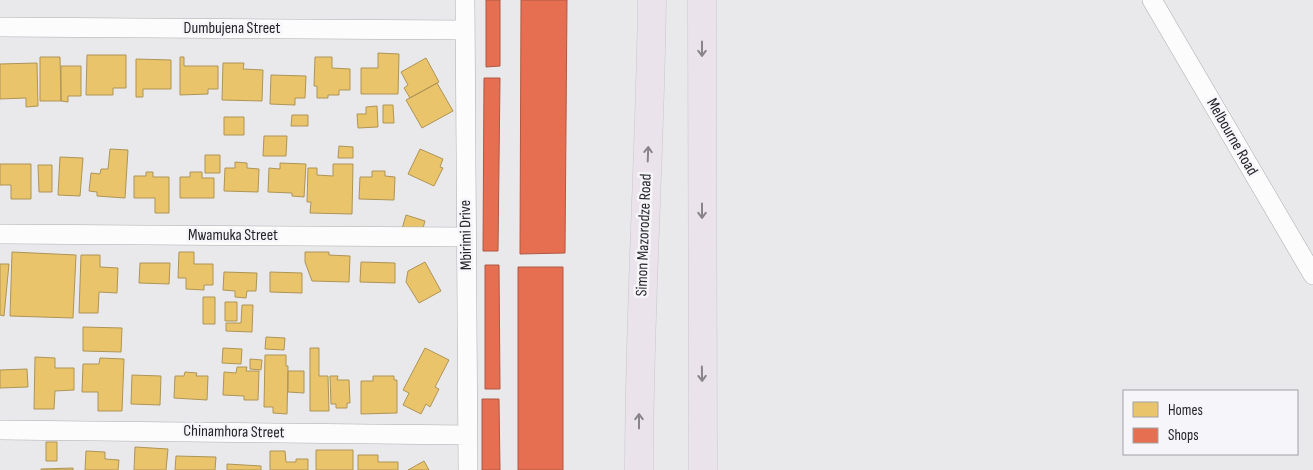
<svg xmlns="http://www.w3.org/2000/svg" width="1313" height="470" font-family="'Sofia Sans Condensed',sans-serif">
<style>
.homes{fill:#e9c46a;stroke:#ae9456}
.shops{fill:#e76f51;stroke:#ad5944}
.lines{fill:none;stroke-linecap:round;stroke-linejoin:round}
.minor-casing{stroke:#acacae;stroke-width:20}
.highway-casing{stroke:#c7c7c8;stroke-width:29}
.minor{stroke:#fcfcfc;stroke-width:19}
.highway{stroke:#eae3ec;stroke-width:28}
.oneway{stroke:#888489}
.labels{text-anchor:middle;dominant-baseline:central;stroke-width:5;stroke-linejoin:round;paint-order:stroke}
.street-label{font-size:16px;fill:#252526;stroke:#f6f5fa}
</style>
<rect width="100%" height="100%" fill="#e9e9ec"/>
<!-- homes -->
<path class="homes" d="M378,53l21,1 -1,40h-37v-26h17z
M87,55h39v33h-13v7h-27z
M40,57h20l1,44h-21z
M180,57h4v9h34v23h-10v5l-28,1z
M315,57h17v11l18,1v21h-11v5h-11v3h-11v-12h-3z
M426,58l13,24 -29,16 -6,-10 4,-3 -7,-13z
M136,59l35,1v29h-28v8h-7z
M37,63l1,43 -12,1v-9l-26,1v-35z
M223,63h21l-1,6 20,1 -1,31 -40,-1z
M61,66h20v30h-13v6l-7,-1z
M271,75l35,1 -1,22h-10v7l-25,-1z
M437,83l16,28 -31,17 -16,-28z
M383,105h10l1,18h-11z
M377,106l1,21 -20,1 -1,-14h9v-7z
M292,115h16v11h-17z
M224,117h20v18h-20z
M264,136h23l-1,20h-23z
M339,146l14,1v11h-15z
M110,149l18,1 -3,48 -28,-2v-4l-8,-1 2,-18 9,1 1,-5h7z
M420,149l23,10 -3,8 3,1 -9,18 -26,-12z
M205,155h15v18h-15z
M60,157l23,1 -3,38 -22,-1z
M235,162l12,1v5l12,1 -1,23 -34,-1 1,-23h10z
M280,163l26,1 -2,33 -12,-1v-3l-24,-1 1,-24 11,1z
M0,164h31v35h-20v-14h-11z
M333,164h20l-1,50 -42,-1 1,-11h-4l1,-34h9v7l16,1z
M38,165h14v27h-13z
M372,171h13v5l10,1 -1,23 -35,-1 1,-22h12z
M146,172h7v5h16v36h-14v-15h-21v-22h12z
M190,172h12v6h12v20h-34v-21h10z
M406,215l19,6 -4,14 -19,-6z
M12,252l64,3 -3,63 -63,-2z
M179,252h15v12h19v21h-9v5l-18,-1v-11h-8z
M305,252h24v3l21,1 -1,26 -37,-1 -7,-19z
M81,255h19v12l18,1 -1,25 -18,-1 -1,21h-19z
M361,262l34,1v20l-35,-1z
M425,262l16,29 -22,12 -13,-21 2,-11z
M140,263h30l-1,21 -30,-1z
M0,264h9l-5,52 -4,-1z
M224,272l33,1 -1,18h-9l-1,7 -11,-1v-6l-12,-1z
M270,272l32,1v20l-32,-1z
M203,297h12v27h-12z
M225,302h12v19h-12z
M242,305h11l-1,27 -26,-1v-8h15z
M83,327l39,1 -1,24 -38,-1z
M266,337l19,1 -1,12 -19,-1z
M223,348l19,1 -1,15 -19,-1z
M310,348h9v28h9l1,35h-19z
M425,348l24,12 -14,27 4,2 -9,18 -4,-3 -5,10 -18,-9 6,-12 -6,-3z
M265,355h21v11h2l-1,48 -14,-1v-6h-9z
M35,357l20,1v10h19v22l-19,1 -1,18h-20z
M100,358l24,1 -2,52h-24v-19h-16l1,-28h16z
M250,359l12,1 -1,10 -11,-1z
M237,367h10l-1,4h13l-1,29h-14v-4l-21,-1 1,-23 12,1z
M27,369l1,18 -28,1v-18z
M288,371h16v22l-16,-1z
M185,372l12,1 -1,3h12l-1,24 -33,-2 1,-22h9z
M132,375l29,1 -1,29 -29,-1z
M330,376h8l-1,4h12l1,23h-3v5h-11v-4h-5z
M373,376h21v4h3v33l-36,1v-33h12z
M46,442h11v19h-11z
M135,447l33,2 -2,21h-32z
M316,450h37v20h-37z
M86,451l19,1v7l14,1 -1,10h-33z
M270,451h15l1,11h10v-3h12v11h-38z
M358,455h20v7h20v8h-40z
M176,456l40,1 -1,13h-40z
M424,461l5,9h-21z
M227,464l34,2v4h-34z
M73,468v2h-32v-1z"/>
<!-- shops -->
<path class="shops" d="M486,0h14v66l-14,1z
M521,0h46l-2,253 -45,1z
M484,78h16l-2,173h-15z
M485,265h14l1,124h-15z
M518,267h45v203h-45z
M482,399h17l1,71h-18z"/>
<g class="lines">
<!-- minor casing -->
<g class="minor-casing">
<path id="minor" d="M465,0l3,470
M1152,0l161,275
M0,27l465,3
M0,234l465,3
M0,430l468,5"/>
</g>
<!-- highway casing -->
<g class="highway-casing">
<path id="highway" d="M702,0l1,470
M639,470c0,-157 11,-313 13,-470"/>
</g>
<!-- minor -->
<use href="#minor" class="minor"/>
<!-- highway -->
<use href="#highway" class="highway"/>
</g>
<!-- one-way arrows -->
<defs><path id="oneway-shaft" d="M-6 0H5M1.5-3L5.5 0L1.5 3" fill="none" stroke-width="1.6" stroke-linecap="round" stroke-linejoin="round" transform="scale(1.25)"/></defs>
<g class="oneway">
<use href="#oneway-shaft" transform="translate(702 49) rotate(90)"/>
<use href="#oneway-shaft" transform="translate(648 154) rotate(-88)"/>
<use href="#oneway-shaft" transform="translate(702 211) rotate(90)"/>
<use href="#oneway-shaft" transform="translate(702 374) rotate(89)"/>
<use href="#oneway-shaft" transform="translate(639 421) rotate(-90)"/>
</g>
<g class="labels">
<!-- street labels -->
<g class="street-label">
<text x="232" y="28">Dumbujena Street</text>
<text transform="translate(1232 137) rotate(60)">Melbourne Road</text>
<text x="233" y="235">Mwamuka Street</text>
<text transform="translate(466 235) rotate(-91)">Mbirimi Drive</text>
<text transform="translate(644 235) rotate(-88)">Simon Mazorodze Road</text>
<text transform="translate(234 432) rotate(1)">Chinamhora Street</text>
</g>
</g>
<!-- legend -->
<rect x="1123" y="390" width="175" height="65" fill="#f6f5fa" stroke="#a2a2a5"/>
<rect x="1133" y="402" width="25" height="15" fill="#e9c46a" stroke="#a2a2a5"/>
<text x="1168" y="415" font-size="15" fill="#252526">Homes</text>
<rect x="1133" y="428" width="25" height="15" fill="#e76f51" stroke="#a2a2a5"/>
<text x="1168" y="440" font-size="15" fill="#252526">Shops</text>
</svg>
